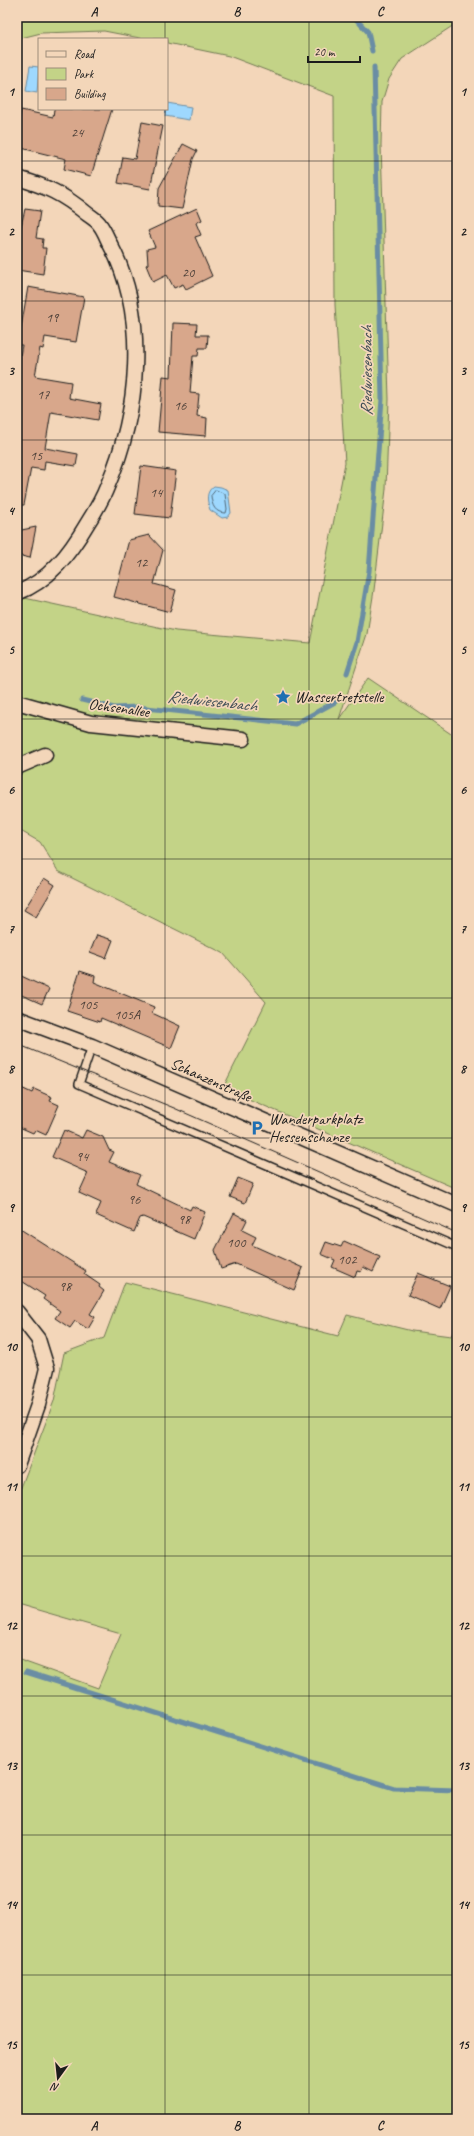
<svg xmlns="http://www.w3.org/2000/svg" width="474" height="2136" font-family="Caveat,sans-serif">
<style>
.green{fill:#c3d387;stroke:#707852}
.water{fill:#9ed8fe;stroke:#6a8da4}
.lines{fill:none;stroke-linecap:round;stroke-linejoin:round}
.shore{stroke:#506776;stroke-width:1}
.stream{stroke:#6a8da4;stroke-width:5}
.building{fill:#d8a78b;stroke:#1c1c1c}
.lane-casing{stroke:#1c1c1c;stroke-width:10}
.street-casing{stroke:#1c1c1c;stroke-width:17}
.lane{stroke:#f3d6b9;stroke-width:7}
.street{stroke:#f3d6b9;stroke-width:14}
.tram{stroke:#1c1c1c;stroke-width:1}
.grid{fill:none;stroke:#1c1c1c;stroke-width:1;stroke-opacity:0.55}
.labels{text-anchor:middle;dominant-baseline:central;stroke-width:3.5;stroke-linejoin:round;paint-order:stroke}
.number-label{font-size:14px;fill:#4b3f38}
.poi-label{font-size:16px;fill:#1c1c1c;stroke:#f3d6b9;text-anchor:start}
.street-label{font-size:16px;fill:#1c1c1c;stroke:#f3d6b9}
.water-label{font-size:17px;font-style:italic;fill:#3c4b54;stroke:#f3d6b9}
.neatline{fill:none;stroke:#1c1c1c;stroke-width:1.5}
.grid-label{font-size:13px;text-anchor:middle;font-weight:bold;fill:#1c1c1c}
</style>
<rect width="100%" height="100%" fill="#f3d6b9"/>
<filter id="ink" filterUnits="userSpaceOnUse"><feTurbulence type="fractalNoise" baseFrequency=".025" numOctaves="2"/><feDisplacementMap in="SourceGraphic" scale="8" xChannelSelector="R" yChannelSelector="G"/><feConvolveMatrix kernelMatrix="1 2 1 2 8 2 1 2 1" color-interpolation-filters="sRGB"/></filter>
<g filter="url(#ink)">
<!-- green -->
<path class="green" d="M17,17h440v6l-55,36 -13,20 -7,23 -1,43 8,254 -3,90 -12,101 -7,44 -28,85 29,-41 89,60v451l-234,-101 43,-86 -43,-49 -165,-82 -18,-29 -23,-13v-109l8,-14 -8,-7v-101l3,-1 156,34 134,12 35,-180 -10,-158 -1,-209 -105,-40 -62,-13v-4h-22l-41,-8 -63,2 -24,6z
M125,1282l213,54 9,-21 65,16 39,5 6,-12v795h-440v-460l81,29 23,-54 -104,-30v-106l37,-97 10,-48 40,-15z"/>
<!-- water -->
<path class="water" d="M30,66l9,1 -2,26 -11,-2z
M167,103l24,4 -2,13 -24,-4z
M214,486l7,1 7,3 3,23 -3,4 -6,1 -12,-8c-3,-9 -5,-18 4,-24z"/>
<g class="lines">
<!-- shore -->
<path class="shore" d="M216,490l9,4 2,15 -1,4c-11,0 -14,-7 -15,-17z"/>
<!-- stream -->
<path class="stream" d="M354,17l14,15 4,19
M347,673l10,-31 12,-71 13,-172 -8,-332
M82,700l32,8 23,-1 158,17 40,-22
M26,1672l368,116 63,2"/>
</g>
<!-- building -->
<path class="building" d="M54,109h58l-21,67 -27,-7 2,-10 -49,-12v-26h2l2,-11 32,7z
M142,122l21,4 -13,63 -32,-6 5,-26 12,2z
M183,144l14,7 -4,8 -11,50 -24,-3 1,-18z
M197,208l5,12 -6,3 5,12 -6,2 17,39 -26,13 -3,-5 -9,4 -7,-13 -14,7 -7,-17 2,-1 -1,-15 8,-2 -7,-16z
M25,209l15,2 -4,27 7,1 -1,9h4l-3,26 -26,-4v-26z
M28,287l56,10 -8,45 -31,-5 -2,12 -3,-1 -5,28 36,6 -2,16 32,6 -3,16 -47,-8 -6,36 33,6 -2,12 -31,-5 -1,9 -13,-2 -7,37h-7v-131l5,-29h-4z
M173,323l24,1 -1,11h12l-1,13h-8l-1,8h-5l-3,37 9,1 -2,22 10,2 -1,18 -48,-4 5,-56 8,1z
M141,466l35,5 -6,47 -35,-4z
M36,527l-6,31 -13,-3v-24z
M149,535l14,15 -9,34 22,6 -6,22 -56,-15 15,-57z
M44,878l11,7 -19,32 -12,-7z
M97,935l16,5 -7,18 -16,-6z
M80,971l15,5 -1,6 60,25 -2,6 28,13 -9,22 -70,-30 -1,4 -33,-11z
M17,974l32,15 -7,15 -25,-11z
M17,1086l15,7 2,-4 18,8 -2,4 9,4 -13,30 -11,-5 -2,3 -16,-7z
M64,1130l18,8 4,-8 17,7 6,13 5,2 -5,10 31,13 -4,9 54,26 2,-4 13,6 -11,27 -51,-22 -3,1 -6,14 -38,-17 5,-12 -22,-10 9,-20 -36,-16z
M238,1178l15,6 -8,19 -15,-6z
M234,1213l13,7 -5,10 14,7 -4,8 51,23 -9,22 -58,-26 -15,5 -6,-19z
M17,1227l69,44 -2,3 16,11 -1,2 5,4 -14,23 5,3 -7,12 -13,-8 -5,7 -15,-10 5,-7 -17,-12 2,-3 -28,-18z
M344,1241l36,16 -7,15 -10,-5 -2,5 -4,-1 -2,6 -23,-10 3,-7 -14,-6 5,-12 15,5z
M418,1273l32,13 -10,23 -32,-14z"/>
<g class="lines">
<!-- lane casing -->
<g class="lane-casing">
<path id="lane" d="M92,1046l-13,38 378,163"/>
</g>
<!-- street casing -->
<g class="street-casing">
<path id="street" d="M17,178c29,8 46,16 69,35 5,4 11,7 14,12 4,5 7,13 10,19 39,73 29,169 -3,243 -5,13 -13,26 -20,37 -17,29 -38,57 -70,69
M17,702l74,21 152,16
M17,767l28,-12
M17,1018l75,28 365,159
M17,1312l21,27 9,29 -9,37 -21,60"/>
</g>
<!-- lane -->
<use href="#lane" class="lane"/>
<!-- street -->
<use href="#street" class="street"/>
<!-- tram -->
<path class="tram" d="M17,1044l157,64 283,125"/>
</g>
</g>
<!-- grid -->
<path class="grid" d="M165,17v22M309,17v2102M165,109v2010M17,161h440M17,301h440M17,440h440M17,580h440M17,719h440M17,859h440M17,998h440M17,1138h440M17,1277h440M17,1417h440M17,1556h440M17,1696h440M17,1835h440M17,1975h440"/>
<!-- icons -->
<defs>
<g id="sight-bare" transform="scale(1.2)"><path d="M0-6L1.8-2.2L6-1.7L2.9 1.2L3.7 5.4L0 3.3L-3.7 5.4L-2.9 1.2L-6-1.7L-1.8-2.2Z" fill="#1f6fb2" stroke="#f3d6b9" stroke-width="2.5" paint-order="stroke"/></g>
<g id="parking-bare" transform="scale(1.2)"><path d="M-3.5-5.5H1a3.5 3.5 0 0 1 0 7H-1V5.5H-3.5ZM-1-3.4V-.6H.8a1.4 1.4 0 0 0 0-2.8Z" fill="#1f6fb2" stroke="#f3d6b9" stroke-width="2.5" paint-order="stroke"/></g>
</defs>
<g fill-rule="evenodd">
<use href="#sight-bare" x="283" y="697"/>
<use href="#parking-bare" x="257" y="1128"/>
</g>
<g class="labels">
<!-- number labels -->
<g class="number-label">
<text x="77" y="132">24</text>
<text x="188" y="272">20</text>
<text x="52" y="317">19</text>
<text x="43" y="394">17</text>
<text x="180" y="405">16</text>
<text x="36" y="455">15</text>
<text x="156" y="492">14</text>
<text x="141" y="562">12</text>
<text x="88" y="1004">105</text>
<text x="127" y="1014">105A</text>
<text x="82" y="1156">94</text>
<text x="134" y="1199">96</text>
<text x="184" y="1219">98</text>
<text x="236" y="1242">100</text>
<text x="347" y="1259">102</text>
<text x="65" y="1286">98</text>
</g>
<!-- poi labels -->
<g class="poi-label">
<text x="295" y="697">Wassertretstelle</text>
<text x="269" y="1119">Wanderparkplatz<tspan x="269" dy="18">Hessenschanze</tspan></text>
</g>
<!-- street labels -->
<g class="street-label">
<text transform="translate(119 708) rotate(8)">Ochsenallee</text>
<text transform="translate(211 1080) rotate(24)">Schanzenstraße</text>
</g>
<!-- water labels -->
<g class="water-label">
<text transform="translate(366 371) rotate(-90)">Riedwiesenbach</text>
<text transform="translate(212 701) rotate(6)">Riedwiesenbach</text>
</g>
</g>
<!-- margin -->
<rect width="474" height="2136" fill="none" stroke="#f3d6b9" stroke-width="44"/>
<!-- legend -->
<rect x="38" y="38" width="130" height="72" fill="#f3d6b9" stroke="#9d8c7a"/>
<rect x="46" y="51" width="20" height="6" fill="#f3d6b9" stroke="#9d8c7a"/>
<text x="74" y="58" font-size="12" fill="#1c1c1c">Road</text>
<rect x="46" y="68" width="20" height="12" fill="#c3d387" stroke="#9d8c7a"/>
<text x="74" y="78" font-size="12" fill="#1c1c1c">Park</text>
<rect x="46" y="88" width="20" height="12" fill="#d8a78b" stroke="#9d8c7a"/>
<text x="74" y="98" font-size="12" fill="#1c1c1c">Building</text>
<!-- north arrow -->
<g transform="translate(58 2078) rotate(195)" stroke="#f3d6b9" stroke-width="3" paint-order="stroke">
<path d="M0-3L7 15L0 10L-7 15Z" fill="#1c1c1c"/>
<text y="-6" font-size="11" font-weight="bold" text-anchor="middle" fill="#1c1c1c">N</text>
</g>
<!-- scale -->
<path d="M308 56v6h52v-6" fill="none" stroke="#1c1c1c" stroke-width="2"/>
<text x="314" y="56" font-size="12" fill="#1c1c1c" stroke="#f3d6b9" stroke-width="3" paint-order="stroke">20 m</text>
<rect x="22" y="22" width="430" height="2092" class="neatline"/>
<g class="grid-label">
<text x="94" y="16">A</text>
<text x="237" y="16">B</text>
<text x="380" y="16">C</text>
<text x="11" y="96">1</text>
<text x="463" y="96">1</text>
<text x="11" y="236">2</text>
<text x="463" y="236">2</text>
<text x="11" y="375">3</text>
<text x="463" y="375">3</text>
<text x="11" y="515">4</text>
<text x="463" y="515">4</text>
<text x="11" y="654">5</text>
<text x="463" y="654">5</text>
<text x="11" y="794">6</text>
<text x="463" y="794">6</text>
<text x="11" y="933">7</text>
<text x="463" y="933">7</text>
<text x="11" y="1073">8</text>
<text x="463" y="1073">8</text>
<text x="11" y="1212">9</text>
<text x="463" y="1212">9</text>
<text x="11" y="1351">10</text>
<text x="463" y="1351">10</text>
<text x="11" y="1491">11</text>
<text x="463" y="1491">11</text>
<text x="11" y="1630">12</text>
<text x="463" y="1630">12</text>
<text x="11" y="1770">13</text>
<text x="463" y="1770">13</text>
<text x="11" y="1909">14</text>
<text x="463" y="1909">14</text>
<text x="11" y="2049">15</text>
<text x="463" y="2049">15</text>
<text x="94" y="2130">A</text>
<text x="237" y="2130">B</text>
<text x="380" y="2130">C</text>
</g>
</svg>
